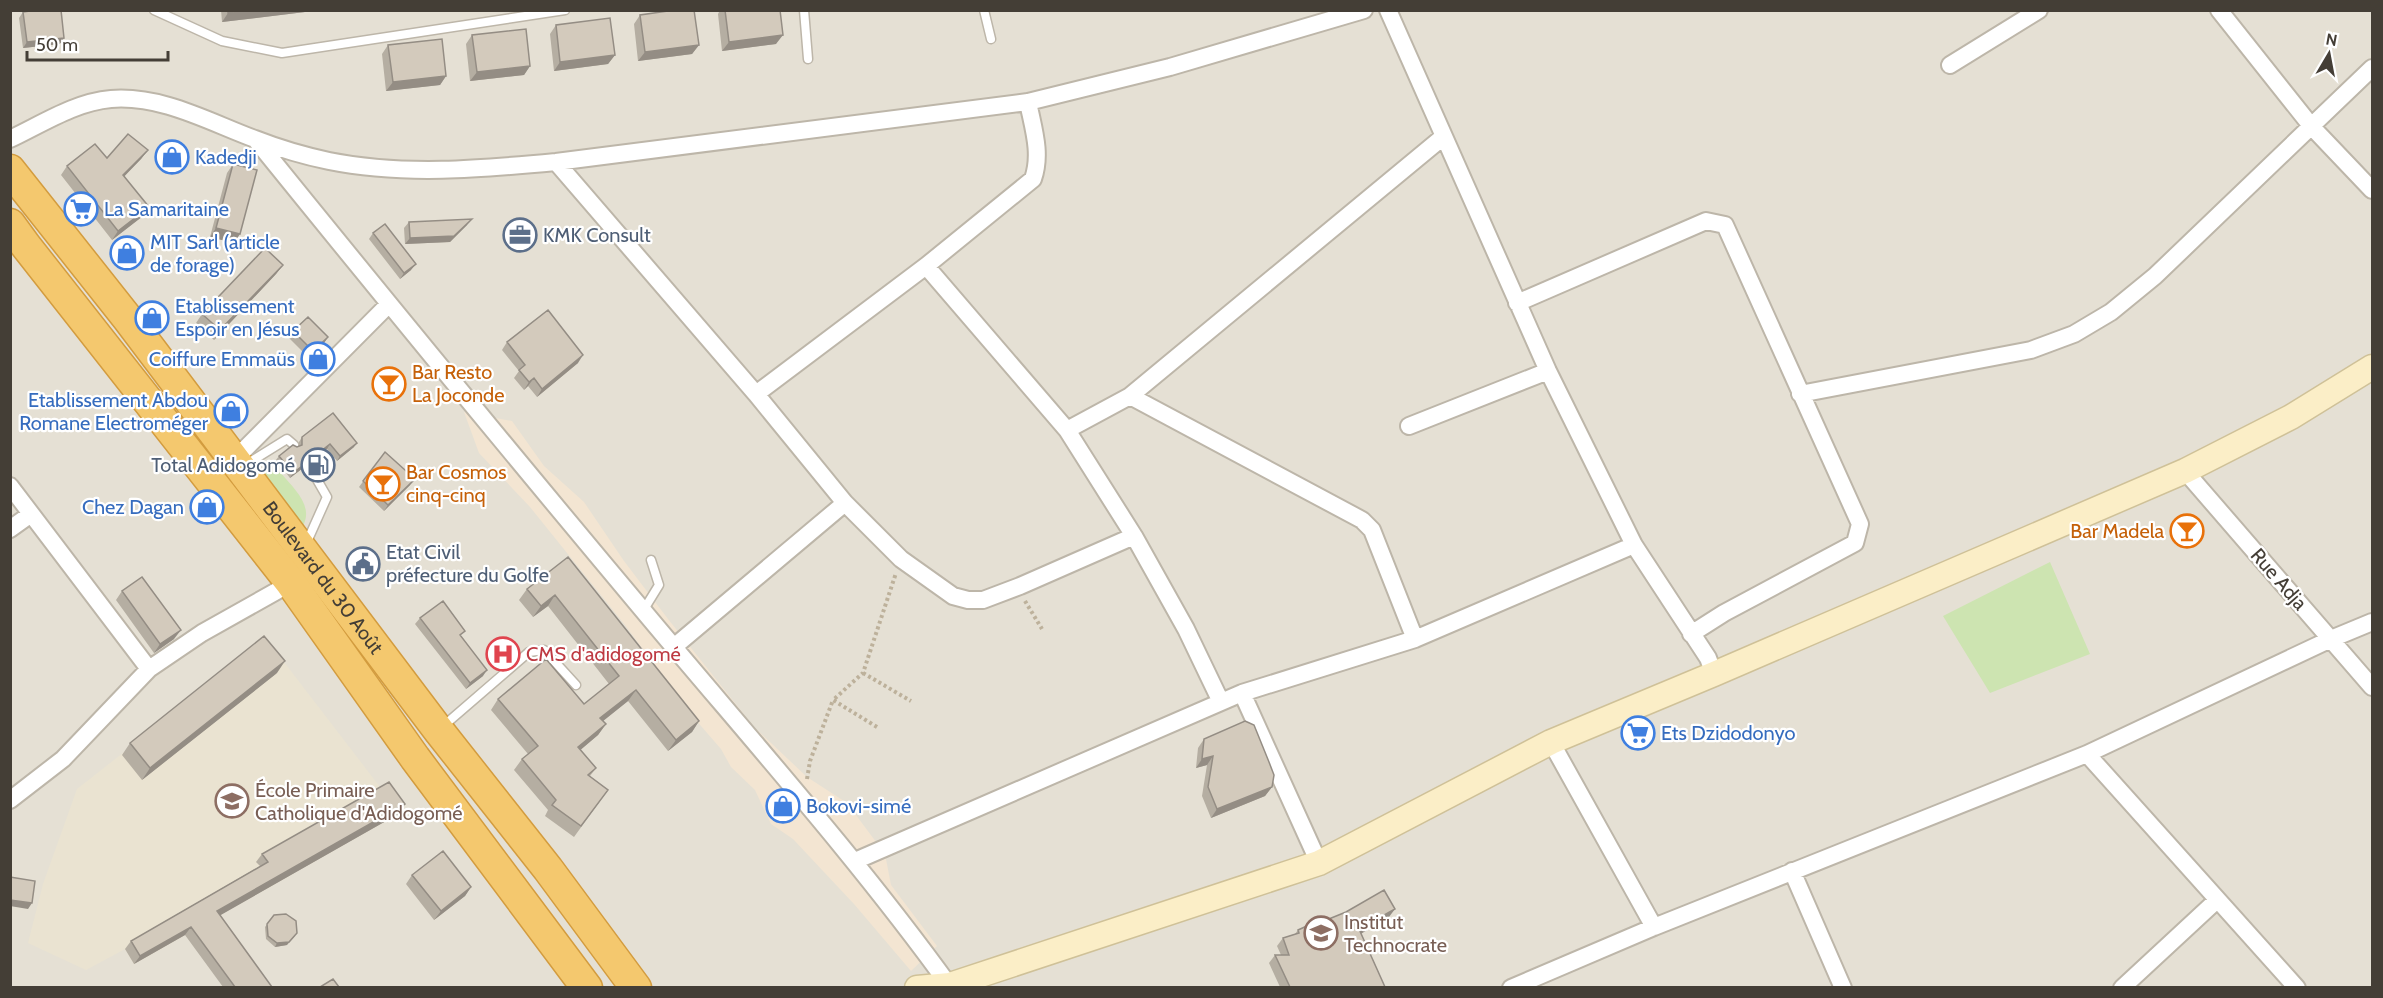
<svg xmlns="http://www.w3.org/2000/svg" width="2383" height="998" font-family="Cabin,sans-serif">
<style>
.residential{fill:#e5e0d4}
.commercial{fill:#f3e5d2}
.education{fill:#eae3d1}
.green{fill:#cde4b1}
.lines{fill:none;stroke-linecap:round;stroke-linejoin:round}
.lane-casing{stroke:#bdb6a9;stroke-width:11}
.street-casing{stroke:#bdb6a9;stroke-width:20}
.secondary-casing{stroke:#cfc198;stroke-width:27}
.highway-casing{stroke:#d39c3f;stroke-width:33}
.path{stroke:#bdb19b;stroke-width:4;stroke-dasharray:3 3;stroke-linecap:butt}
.lane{stroke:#fff;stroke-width:8}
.street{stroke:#fff;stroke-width:16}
.secondary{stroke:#fbeec7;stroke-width:24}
.highway{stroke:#f4c86e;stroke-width:30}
.wall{fill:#b5aea2}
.shaded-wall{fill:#948d84}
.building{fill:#d3cabc;stroke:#948d84;stroke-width:1.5}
.labels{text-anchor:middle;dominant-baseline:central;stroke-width:4.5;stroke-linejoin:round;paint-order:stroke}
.shop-label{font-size:20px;fill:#366cbe;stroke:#fff;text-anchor:start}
.service-label{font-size:20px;fill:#4e5e75;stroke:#fff;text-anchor:start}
.food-label{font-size:20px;fill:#c56008;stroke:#fff;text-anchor:start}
.street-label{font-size:20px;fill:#443e36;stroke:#fff}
.health-label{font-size:20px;fill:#be3a42;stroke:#fff;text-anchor:start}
.education-label{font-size:20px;fill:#785e54;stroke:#fff;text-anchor:start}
</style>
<rect width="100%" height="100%" fill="#f2eee6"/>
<!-- residential -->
<path class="residential" d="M11,11h2361v976h-2361z"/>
<!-- commercial -->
<path class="commercial" d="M464,412l48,9 32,45 40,36 40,59 44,58 86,108 53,50 40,26 38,51 6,31 46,61 -26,25 -57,-67 -61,-65 -22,-15 -16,-34 -24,-23 -10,-18 -33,-38 -63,-86 -95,-118 -51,-54z"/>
<!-- education -->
<path class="education" d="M267,640l133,173 -266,151 -9,-15 -39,21 -58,-27 15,-59 34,-95z"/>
<!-- green -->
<path class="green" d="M261,470l20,3c12,15 33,32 22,53l-3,1z
M2050,562l40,92 -100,39 -47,-77z"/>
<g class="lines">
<!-- lane casing -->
<g class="lane-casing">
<path id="lane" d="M154,10l68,31 60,12 283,-43
M804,10l4,49
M984,10l7,29
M245,465l42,-26 7,6
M306,544l21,-47 -19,-33
M643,611l16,-26 -8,-25
M441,728l88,-76 15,-2 32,35"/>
</g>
<!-- street casing -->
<g class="street-casing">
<path id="street" d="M1388,10l160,361 86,174 74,113 6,16
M2219,10l93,117 60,63
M1950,65l89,-55
M10,139c32,-15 65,-37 101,-40 51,-4 98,23 144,40 23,9 50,17 74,22 74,15 152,8 227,1l472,-60 142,-35 194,-57
M256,140c127,157 255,313 385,468 105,126 214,247 310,380
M556,162l200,232 89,109 56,56 52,37 15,4h15l37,-14 114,-50
M926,266l141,164 67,106 52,93 35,73
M1517,303l189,-82 19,4 135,299 -5,19 -131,70 -33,21
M756,394l170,-128 107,-87c9,-26 0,-51 -5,-77
M1800,394l231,-44 43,-16 37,-22 44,-36 217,-208
M1130,396l313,-259
M1409,426l139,-55
M1067,430l63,-34 232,124 10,10 43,109
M235,459l154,-155
M2185,471l187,216
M10,486l139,183
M10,529l21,-15
M675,646l170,-143
M1242,693l77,170
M1551,742l103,185
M2087,754l210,234
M10,800l53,-41 86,-90 53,-36 89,-50
M855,861l387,-168 173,-54 219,-94
M1792,871l51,117
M1511,988l143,-61 433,-173 244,-115 41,-17
M2122,988l95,-88"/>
</g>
<!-- secondary casing -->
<g class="secondary-casing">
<path id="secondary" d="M917,988l33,-3 369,-122 232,-121 163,-68 471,-203 106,-54 81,-50"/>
</g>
<!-- highway casing -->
<g class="highway-casing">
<g id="highway">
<path id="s1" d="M10,170l118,149 311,412 109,138 88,119"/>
<path d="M10,224l16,22 265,337 124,175 172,230"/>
</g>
</g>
<!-- path -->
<path class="path" d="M1025,601l17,28
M863,673l48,28
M877,727l-44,-27 30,-27 33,-100
M807,779l3,-18 23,-61"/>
<!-- lane -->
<use href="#lane" class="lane"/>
<!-- street -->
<use href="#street" class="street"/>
<!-- secondary -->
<use href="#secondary" class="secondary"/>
<!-- highway -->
<use href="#highway" class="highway"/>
</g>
<!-- wall -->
<path class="wall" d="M221,10h84v2l-83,10z
M720,10h60l-4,34 -54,7 -4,-37z
M23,12l37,32 -37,4 -4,-30z
M640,15l59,30 -7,9 -54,7 -4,-37z
M556,25l59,30 -7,9 -54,7 -4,-37z
M472,35l58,31 -6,9 -54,6 -4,-37z
M388,45l58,31 -6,9 -54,6 -4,-37z
M148,150l-7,9 -17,17 19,40 -31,24 -51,-65 6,-9z
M233,164l1,79 -24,-6 17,-64z
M409,222l58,3 -17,17 -45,2 -1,-16z
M373,233l38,37 -11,9 -31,-40z
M283,265l-7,9 -62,66 -18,-17 6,-9z
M293,331l35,6 -4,6 -15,15 -20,-20z
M507,342l71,21 -41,34 -9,-11 -4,4 -10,-12 5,-7 -17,-21z
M302,437l52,10 -17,14 -10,-12 -14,11 -8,-2 1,5 -3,5 -13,10 -14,-18 3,-4 20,-10v-4z
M385,452l25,33 -26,26 -25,-24z
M568,557l131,164 -7,11 -24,19 -40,-50 -25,20 3,3 -8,11 -18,15 16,18 -6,8 18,14 -34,47 -29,-21 3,-6 -34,-40 8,-11 6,-5 -37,-44 7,-11 86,5 25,-20 -61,-78 -15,11 -14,-17 8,-11z
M122,591l52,48 -20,14 -38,-53z
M420,618l41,19 22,39 -17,13 -51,-65z
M277,673l-135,107 -20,-25 8,-12z
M1204,739l68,48 -7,9 -54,22 -9,-22 5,-31 -11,3 2,-20z
M400,813l-180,102 52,72h-49l-38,-52 -51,29 -9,-15 6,-8 129,-75 -4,-4 6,-8z
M412,875l59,12 -6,9 -31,24 -28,-36z
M274,915l13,30 -12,2 -9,-8 -1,-12z
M1389,917l-28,16 24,54h-105l-11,-24 6,-8h6l-4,-9 6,-8 12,-4 3,-4z"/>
<!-- shaded-wall -->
<path class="shaded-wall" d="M248,10h57v2l-83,10 6,-9z
M783,35l-7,9 -54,7 7,-9z
M64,38l-4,6 -37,4 4,-6z
M699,45l-7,9 -54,7 7,-9z
M615,55l-7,9 -54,7 6,-9z
M530,66l-6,9 -54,6 7,-9z
M446,76l-6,9 -54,6 7,-9z
M148,150l-7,9 -24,25 6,-9z
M149,207l-6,9 -31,24 6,-9z
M472,219l-5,6 -17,17 -45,2 5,-6z
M216,228l24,6 -6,9 -24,-6z
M416,264l-5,6 -11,9 4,-6z
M283,265l-7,9 -62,66 6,-10z
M328,337l-4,6 -15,15 4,-7z
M583,355l-5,8 -41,34 5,-8z
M534,378l-6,8 -4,4 5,-8z
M357,443l-3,4 -17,14 3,-5z
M330,444l-3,5 -14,11 -8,-2 4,-4z
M306,463l-3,5 -13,10 3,-5z
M415,479l-5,6 -26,26 4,-6z
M555,595l-7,11 -15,11 8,-11z
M181,630l-7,9 -20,14 6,-9z
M285,661l-8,12 -135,107 8,-12z
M487,670l-4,6 -17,13 4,-6z
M636,690l-8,11 -35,28 7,-11z
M699,721l-7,11 -24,19 8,-11z
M606,724l-8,11 -27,23 7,-11z
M1213,756l-6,9 -11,3 6,-9z
M1272,787l-7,9 -54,22 6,-9z
M405,804l-5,9 -188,107 5,-9z
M471,887l-6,9 -31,24 7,-9z
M10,900l22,3 -4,6 -18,-3z
M1395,909l-6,8 -35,21 5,-9z
M191,927l-6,8 -51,29 6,-8z
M295,936l-8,9 -12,2 2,-4z"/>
<!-- building -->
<path class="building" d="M37,10h24l3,28 -37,4 -4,-30z
M228,10h20l-20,3z
M675,10h19l5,35 -54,7 -5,-37z
M725,10h55l3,25 -54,7z
M610,18l5,37 -55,7 -4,-37z
M526,29l4,37 -53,6 -5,-37z
M442,39l4,37 -53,6 -5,-37z
M128,134l20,16 -25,25 26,32 -31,24 -51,-65 28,-22 12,14z
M233,164l24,6 -17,64 -24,-6z
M472,219l-18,17 -44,2 -1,-16z
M385,224l31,40 -12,9 -31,-40z
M265,248l18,17 -63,65 -18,-16z
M548,310l35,45 -41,34 -8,-11 -5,4 -10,-12 6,-5 -18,-23z
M308,317l20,20 -15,14 -20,-20z
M333,413l24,30 -17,13 -10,-12 -14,11 -7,-1 -4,5 1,4 -13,10 -14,-17 14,-11 4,2 5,-2v-8z
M385,452l30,27 -27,26 -25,-24z
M568,557l131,164 -23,19 -40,-50 -36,28 6,6 -28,23 18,21 -8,7 20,15 -27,36 -29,-21 4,-5 -34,-41 16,-13 -40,-47 48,-40 38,45 35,-28 -64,-81 -14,11 -14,-17z
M142,577l39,53 -21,14 -38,-53z
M443,601l22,30 -5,4 27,35 -17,13 -50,-65z
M264,636l21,25 -135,107 -20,-25z
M1245,721l9,4 15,37 5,13 -2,12 -55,22 -9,-22 5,-31 -11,3 2,-20z
M389,782l16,22 -188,107 55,76h-37l-44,-60 -51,29 -9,-15 137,-79 -6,-8z
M443,851l28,36 -30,24 -29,-36z
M10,877l25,4 -3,22 -22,-3z
M1384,890l11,19 -36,20 26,58h-95l-15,-32h14l-6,-17 16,-5 -1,-3 20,-9 1,2 27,-11z
M286,914l10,7 1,12 -8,9 -12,1 -9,-7 -1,-12 7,-9z
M333,979l6,8h-19z"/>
<!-- icons -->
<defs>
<g id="shop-ring" transform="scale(1.725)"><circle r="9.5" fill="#fff" stroke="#3f7fe0" stroke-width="1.5"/><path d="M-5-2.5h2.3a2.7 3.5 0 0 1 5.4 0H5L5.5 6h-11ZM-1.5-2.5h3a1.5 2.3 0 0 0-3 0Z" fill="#3f7fe0"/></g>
<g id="supermarket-ring" transform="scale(1.725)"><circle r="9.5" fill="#fff" stroke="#3f7fe0" stroke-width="1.5"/><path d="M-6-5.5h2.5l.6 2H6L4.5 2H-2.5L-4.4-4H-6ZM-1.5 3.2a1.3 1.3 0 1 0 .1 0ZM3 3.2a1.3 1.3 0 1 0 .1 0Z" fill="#3f7fe0"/></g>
<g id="office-ring" transform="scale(1.725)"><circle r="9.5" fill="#fff" stroke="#5c6f8a" stroke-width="1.5"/><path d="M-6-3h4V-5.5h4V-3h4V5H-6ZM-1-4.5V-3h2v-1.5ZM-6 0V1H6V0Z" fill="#5c6f8a"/></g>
<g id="bar-ring" transform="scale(1.725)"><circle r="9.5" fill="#fff" stroke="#e8710a" stroke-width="1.5"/><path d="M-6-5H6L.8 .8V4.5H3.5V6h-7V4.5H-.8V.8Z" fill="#e8710a"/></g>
<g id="fuel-ring" transform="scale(1.725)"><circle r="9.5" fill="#fff" stroke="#5c6f8a" stroke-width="1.5"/><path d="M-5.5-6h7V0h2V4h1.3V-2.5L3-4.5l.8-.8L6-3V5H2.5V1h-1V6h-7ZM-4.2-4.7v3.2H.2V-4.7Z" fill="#5c6f8a"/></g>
<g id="civic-ring" transform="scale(1.725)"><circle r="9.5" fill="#fff" stroke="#5c6f8a" stroke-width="1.5"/><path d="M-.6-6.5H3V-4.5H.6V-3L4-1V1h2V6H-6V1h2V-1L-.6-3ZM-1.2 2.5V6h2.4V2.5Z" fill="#5c6f8a"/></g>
<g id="hospital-ring" transform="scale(1.725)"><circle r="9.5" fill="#fff" stroke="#e0444e" stroke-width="1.5"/><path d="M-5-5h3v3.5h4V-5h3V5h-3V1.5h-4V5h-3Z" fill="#e0444e"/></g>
<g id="school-ring" transform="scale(1.725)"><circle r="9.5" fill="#fff" stroke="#8d6e63" stroke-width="1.5"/><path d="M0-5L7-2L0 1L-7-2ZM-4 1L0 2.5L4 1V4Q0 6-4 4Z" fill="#8d6e63"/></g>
</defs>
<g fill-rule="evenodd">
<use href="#shop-ring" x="172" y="157"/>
<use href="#supermarket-ring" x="81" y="209"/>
<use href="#office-ring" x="520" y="235"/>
<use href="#shop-ring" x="127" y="253"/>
<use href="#shop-ring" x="152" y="318"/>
<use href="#shop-ring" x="318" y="359"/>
<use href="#bar-ring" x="389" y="384"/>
<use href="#shop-ring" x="231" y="411"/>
<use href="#fuel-ring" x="318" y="465"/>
<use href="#bar-ring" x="383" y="484"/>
<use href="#shop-ring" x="207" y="507"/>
<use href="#bar-ring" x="2187" y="531"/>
<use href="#civic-ring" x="363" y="564"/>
<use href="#hospital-ring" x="503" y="654"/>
<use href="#supermarket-ring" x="1638" y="733"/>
<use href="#school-ring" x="232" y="801"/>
<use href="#shop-ring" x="783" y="806"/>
<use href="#school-ring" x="1321" y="933"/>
</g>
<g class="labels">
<!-- shop labels -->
<g class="shop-label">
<text x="195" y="157">Kadedji</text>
<text x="104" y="209">La Samaritaine</text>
<text x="150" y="242">MIT Sarl (article<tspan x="150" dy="23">de forage)</tspan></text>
<text x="175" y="306">Etablissement<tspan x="175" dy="23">Espoir en Jésus</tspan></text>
<text x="295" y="359" text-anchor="end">Coiffure Emmaüs</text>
<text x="208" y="400" text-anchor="end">Etablissement Abdou<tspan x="208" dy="23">Romane Electroméger</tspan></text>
<text x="184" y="507" text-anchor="end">Chez Dagan</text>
<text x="1661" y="733">Ets Dzidodonyo</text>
<text x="806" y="806">Bokovi-simé</text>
</g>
<!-- service labels -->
<g class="service-label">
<text x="543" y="235">KMK Consult</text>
<text x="295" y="465" text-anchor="end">Total Adidogomé</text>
<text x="386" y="552">Etat Civil<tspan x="386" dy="23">préfecture du Golfe</tspan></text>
</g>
<!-- food labels -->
<g class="food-label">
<text x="412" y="372">Bar Resto<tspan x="412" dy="23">La Joconde</tspan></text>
<text x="406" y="472">Bar Cosmos<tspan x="406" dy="23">cinq-cinq</tspan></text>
<text x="2164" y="531" text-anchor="end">Bar Madela</text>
</g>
<!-- street labels -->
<g class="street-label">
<text stroke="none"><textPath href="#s1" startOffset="514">Boulevard du 30 Août</textPath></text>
<text transform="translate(2279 579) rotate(49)">Rue Adja</text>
</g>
<!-- health labels -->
<g class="health-label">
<text x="526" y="654">CMS d'adidogomé</text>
</g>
<!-- education labels -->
<g class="education-label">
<text x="255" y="790">École Primaire<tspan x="255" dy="23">Catholique d'Adidogomé</tspan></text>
<text x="1344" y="922">Institut<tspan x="1344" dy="23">Technocrate</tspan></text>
</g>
</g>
<!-- border -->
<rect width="2383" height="998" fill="none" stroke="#443e36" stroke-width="24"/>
<!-- north arrow -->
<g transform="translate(2329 54) rotate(10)" stroke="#ffffff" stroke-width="4.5" paint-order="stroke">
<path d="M0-4.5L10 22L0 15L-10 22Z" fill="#443e36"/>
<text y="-9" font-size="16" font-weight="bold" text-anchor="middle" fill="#443e36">N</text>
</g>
<!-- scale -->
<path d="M27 51v9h141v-9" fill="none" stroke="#443e36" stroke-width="3"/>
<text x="36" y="51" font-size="18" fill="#443e36" stroke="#ffffff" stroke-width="4.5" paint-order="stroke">50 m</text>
</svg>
